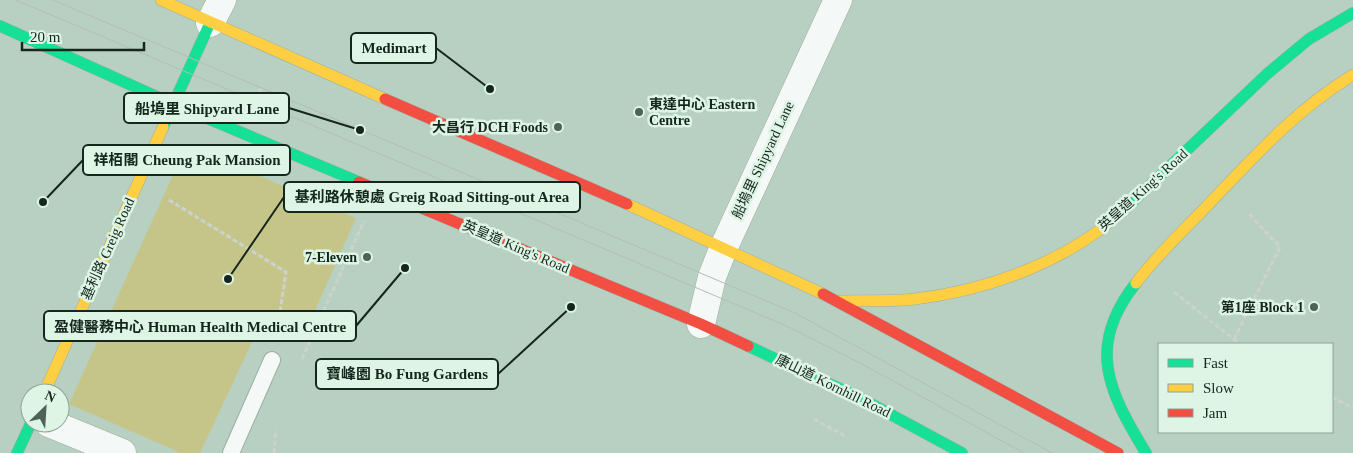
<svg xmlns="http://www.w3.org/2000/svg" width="1353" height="453" font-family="'Times New Roman','Noto Sans TC',serif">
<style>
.green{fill:#c6c589}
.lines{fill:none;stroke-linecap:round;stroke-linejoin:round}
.lane-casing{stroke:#9caea3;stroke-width:18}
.street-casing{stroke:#9caea3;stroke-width:29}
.fast-casing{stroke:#9caea3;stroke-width:12}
.slow-casing{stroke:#9caea3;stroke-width:12}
.jam-casing{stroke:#9caea3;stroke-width:12}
.path{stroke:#ccd3ce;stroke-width:3;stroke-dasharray:5 2.5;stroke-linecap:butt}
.lane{stroke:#f4f8f6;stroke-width:16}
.street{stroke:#f4f8f6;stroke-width:28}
.fast{stroke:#16e098;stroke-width:11}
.slow{stroke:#ffcf43;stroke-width:11}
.jam{stroke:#f24e42;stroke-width:11}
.tram{stroke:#b5bcb8;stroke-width:1}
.poi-dot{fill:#4e6256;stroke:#def5e6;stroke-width:2}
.labels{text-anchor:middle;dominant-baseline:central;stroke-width:5;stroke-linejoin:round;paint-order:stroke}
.poi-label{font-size:14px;font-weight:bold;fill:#15261c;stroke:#def5e6;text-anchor:end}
.street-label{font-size:14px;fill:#15261c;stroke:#def5e6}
.leader{fill:none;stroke:#15261c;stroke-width:2}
.callout-dot{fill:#15261c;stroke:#def5e6;stroke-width:2}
.callout{fill:#def5e6;stroke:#15261c;stroke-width:2}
.callout-label{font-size:15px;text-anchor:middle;font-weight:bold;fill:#15261c}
</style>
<rect width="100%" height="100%" fill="#b8d0c1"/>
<!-- green -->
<path class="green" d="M187,144l169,74 -55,124 -25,-3 -23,1 -53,113h-19l-112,-49z"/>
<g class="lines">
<!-- lane casing -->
<g class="lane-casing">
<path id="lane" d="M231,453l41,-93"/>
</g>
<!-- street casing -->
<g class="street-casing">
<path id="street" d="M210,23l12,-23
M701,324l11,-47 11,-28 115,-249
M49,423l73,30"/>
</g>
<!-- fast casing -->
<g class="fast-casing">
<path id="fast" d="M0,26l173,78 186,78
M163,127l47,-104
M1126,208l141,-134 42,-35 44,-26
M1136,283c-50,63 -28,108 10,170
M748,346l116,54 98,53
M17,453l14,-30"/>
</g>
<!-- slow casing -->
<g class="slow-casing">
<path id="slow" d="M161,0l224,99
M627,204l196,90
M1136,283c21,-28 46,-51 70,-76 46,-48 89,-97 147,-132
M839,301c25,-1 51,1 76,-2 75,-9 156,-39 211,-91
M44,393l119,-266"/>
</g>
<!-- jam casing -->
<g class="jam-casing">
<path id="jam" d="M385,99l242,105
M359,182l342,142 47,22
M823,294l295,159"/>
</g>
<!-- path -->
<path class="path" d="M256,100l6,-15
M169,200l117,72 -9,61
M1174,292l66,52
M1234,339l46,-92 -31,-33
M302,359l62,-138
M1332,397l21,11
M814,419l33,18
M274,453l2,-23"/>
<!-- lane -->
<use href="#lane" class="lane"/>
<!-- street -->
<use href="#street" class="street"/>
<!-- fast -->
<use href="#fast" class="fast"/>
<!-- slow -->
<use href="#slow" class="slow"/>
<!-- jam -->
<use href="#jam" class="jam"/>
<!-- tram -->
<path class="tram" d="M16,0l773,327 75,38 160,88
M53,0l742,313 257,140"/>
</g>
<!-- markers -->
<g class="poi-dot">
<circle cx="639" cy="112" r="5"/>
<circle cx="558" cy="127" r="5"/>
<circle cx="367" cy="257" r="5"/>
<circle cx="1314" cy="307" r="5"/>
</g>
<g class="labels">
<!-- poi labels -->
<g class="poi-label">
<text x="649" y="104" text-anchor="start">東達中心 Eastern<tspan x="649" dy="16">Centre</tspan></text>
<text x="548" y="127">大昌行 DCH Foods</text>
<text x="357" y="257">7-Eleven</text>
<text x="1304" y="307">第1座 Block 1</text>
</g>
<!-- street labels -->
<g class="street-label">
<text transform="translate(763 160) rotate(-65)">船塢里 Shipyard Lane</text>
<text transform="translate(1143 190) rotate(-42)">英皇道 King's Road</text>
<text transform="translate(516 247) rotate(23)">英皇道 King's Road</text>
<text transform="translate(108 249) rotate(-66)">基利路 Greig Road</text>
<text transform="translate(833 386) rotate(26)">康山道 Kornhill Road</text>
</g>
</g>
<!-- callouts -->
<path class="leader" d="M490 89L436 48M360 130L289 108M43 202L83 160M228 279L284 197M405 268L356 326M571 307L498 374"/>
<g class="callout-dot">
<circle cx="490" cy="89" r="5"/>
<circle cx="360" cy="130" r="5"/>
<circle cx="43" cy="202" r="5"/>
<circle cx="228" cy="279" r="5"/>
<circle cx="405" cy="268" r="5"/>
<circle cx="571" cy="307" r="5"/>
</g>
<g class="callout">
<rect x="351" y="33" width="85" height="30" rx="5"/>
<rect x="124" y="93" width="165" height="30" rx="5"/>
<rect x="83" y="145" width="207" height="30" rx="5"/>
<rect x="284" y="182" width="296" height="30" rx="5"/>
<rect x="44" y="311" width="312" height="30" rx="5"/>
<rect x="316" y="359" width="182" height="30" rx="5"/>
</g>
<g class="callout-label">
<text x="394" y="53">Medimart</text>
<text x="207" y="114">船塢里 Shipyard Lane</text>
<text x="187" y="165">祥栢閣 Cheung Pak Mansion</text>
<text x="432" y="202">基利路休憩處 Greig Road Sitting-out Area</text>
<text x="200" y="332">盈健醫務中心 Human Health Medical Centre</text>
<text x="407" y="379">寶峰園 Bo Fung Gardens</text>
</g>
<!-- legend -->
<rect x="1158" y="343" width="175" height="90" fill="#def5e6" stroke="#8ea295"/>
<rect x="1168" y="359" width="25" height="8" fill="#16e098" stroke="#8ea295"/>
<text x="1203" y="368" font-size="15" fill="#15261c">Fast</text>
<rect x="1168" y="384" width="25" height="8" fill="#ffcf43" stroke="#8ea295"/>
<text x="1203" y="393" font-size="15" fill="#15261c">Slow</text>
<rect x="1168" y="409" width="25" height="8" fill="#f24e42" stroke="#8ea295"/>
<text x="1203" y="418" font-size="15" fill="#15261c">Jam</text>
<!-- north arrow -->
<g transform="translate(45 408) rotate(25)"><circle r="24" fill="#def5e6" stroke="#8ea295"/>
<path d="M0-4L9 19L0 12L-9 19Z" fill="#4e6256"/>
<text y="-8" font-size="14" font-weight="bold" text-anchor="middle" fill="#15261c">N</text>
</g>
<!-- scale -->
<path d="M22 42v8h122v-8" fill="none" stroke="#15261c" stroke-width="2.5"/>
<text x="30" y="42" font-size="15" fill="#15261c" stroke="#def5e6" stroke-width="4" paint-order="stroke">20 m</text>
</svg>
